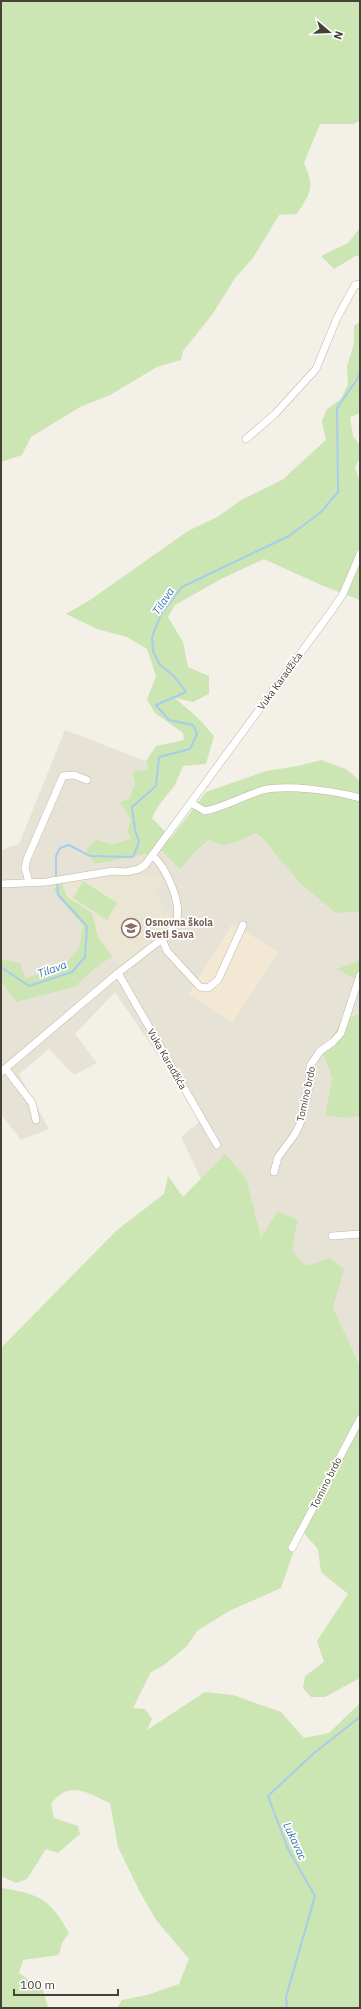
<svg xmlns="http://www.w3.org/2000/svg" width="361" height="2009" font-family="'IBM Plex Sans',sans-serif">
<style>
.residential{fill:#e7e2d6}
.commercial{fill:#f3e8d4}
.education{fill:#ebe6d3}
.green{fill:#cbe5b3}
.lines{fill:none;stroke-linecap:round;stroke-linejoin:round}
.stream{stroke:#a8ccec;stroke-width:2}
.minor-casing{stroke:#beb8ab;stroke-width:8}
.minor{stroke:#fff;stroke-width:7}
.labels{text-anchor:middle;dominant-baseline:central;stroke-width:3.5;stroke-linejoin:round;paint-order:stroke}
.street-label{font-size:10px;fill:#464137;stroke:#fff}
.education-label{font-size:10px;font-weight:bold;fill:#785e54;stroke:#fff;text-anchor:start}
.water-label{font-size:11px;font-style:italic;fill:#3673ac;stroke:#fff}
</style>
<rect width="100%" height="100%" fill="#f3f0e8"/>
<!-- residential -->
<path class="residential" d="M65,730l81,31 2,8 -16,3 3,11 -6,16 2,21 -4,11 4,8 -45,11 9,14 67,-13 33,1 15,-12 46,-7 80,80 24,-1v48l-2,1 2,52 -19,9 -19,27 10,29 -7,38 24,2 11,-2v251l-27,-60 -4,-49 -23,8 -14,-16 6,-30 -20,-9 -17,26 -6,-24 -30,-58 -24,24 -20,-42 21,-17 -87,-128 -40,42 22,29 -23,12 -25,-26 -30,25 30,55 -28,11 -20,-26v-264l18,-6z"/>
<!-- commercial -->
<path class="commercial" d="M232,924l47,28 -47,71 -43,-29z"/>
<!-- education -->
<path class="education" d="M134,875l29,2 -7,18 17,23 -16,22 -35,29 -24,-32 -6,-24 -25,-16 -5,-14 26,-6z"/>
<!-- green -->
<path class="green" d="M1,1h359v119l-6,4h-34l-16,39c11,26 7,28 -7,51l-18,1 -26,43 -18,20 -23,37 -29,36 -2,9 -24,7 -47,28 -30,12 -49,30 -9,18 -21,7z
M360,228v30l-3,-3 -23,14 -13,-13 27,-13z
M360,322v91l-10,4 3,19 7,10v12l-5,9 5,16v117l-39,-15 -57,-26 -43,20 -46,26 -7,12 15,25 5,25 21,9v18l-16,8 -18,-4 23,20 16,18 -8,28 -23,2 -8,19 -16,20 -7,13 19,20 35,-46 60,-21 32,-5 23,-6 25,9 14,12v131l-24,1 -37,-31 -36,-43 -7,-6 -20,9 -14,3 -13,-5 -14,12 -15,17 -18,-18 -67,13 -9,-14 10,-10 16,4 19,-5 -4,-8 4,-11 -11,-18 9,-3 6,-16 -3,-11 16,-3 -2,-8 10,-15 28,-6 -1,-7 -28,-20 -8,-14 9,-23 -9,-27 -20,-12 -30,-8 -31,-15 24,-14 98,-69 31,-15 22,-16 41,-20 44,-40 -4,-19 5,-12 14,-10 7,-15 -1,-18 7,-22v-18z
M83,881l34,22 -10,17 -34,-22z
M62,883l5,14 25,16 6,24 14,19 -19,14 -19,17 -58,15 -15,-21v-22l19,4 5,15 35,-9 19,-20 4,-23 -30,-36z
M360,960v21l-23,-12 21,-8z
M360,1013v103l-11,2 -24,-2 7,-38 -10,-27 19,-29z
M225,1154l21,24 15,59 17,-26 20,9 -6,30 14,16 23,-8 15,11 -11,38 27,60v311l-35,19h-14l-8,-9 2,-12 19,-14 -7,-21 31,-47 -27,-22 -3,-23 -17,-19 -20,58 -52,23 -32,20 -10,15 -23,19 -13,7 -18,36 12,1 7,10 -5,11 58,-38 28,3 48,17 23,26 25,-5 31,-30v305h-243l5,-8 25,-5 32,-11 10,-25 -33,-39 -16,-28 -22,-45 -8,-44c-23,-10 -41,-24 -59,1l3,14 24,8 2,8 -22,19 -12,-4 -19,30 -11,4 -15,-7v-528l116,-118 47,-36 4,-18 15,21z
M1,1888c39,6 49,11 68,45l-7,10 -3,12 -36,5 -4,13 24,17 5,18h-47z"/>
<g class="lines">
<!-- stream -->
<path class="stream" d="M56,878v-22l4,-8 9,-3 21,11 43,1 6,-15 -4,-12 -3,-23 24,-21 3,-29 31,-8 7,-15 -4,-9 -24,-5 -13,-15 30,-13 -12,-16 -14,-11 -7,-14 -1,-14 9,-23 21,-27 107,-51 32,-24 17,-20 -1,-84 21,-30 2,-8
M1,967l28,19 43,-14 13,-15 2,-31 -29,-31 -1,-13
M287,2008l-1,-11 29,-101 -27,-47 -20,-53 46,-43 46,-36"/>
<!-- minor casing -->
<g class="minor-casing">
<path id="minor" d="M246,439l29,-25 41,-45 21,-51 18,-33 5,-1
M191,803l14,8c20,-4 38,-15 58,-21 24,-6 73,1 97,8
M153,856c13,12 30,48 23,66 -2,7 -9,12 -14,17l5,12 33,36 8,1 10,-8 25,-55
M29,882l-4,-14 2,-9 36,-83 11,-1 13,5
M1,884l45,-2 67,-11 13,1 13,-3 6,-4 185,-252 13,-19 17,-40
M162,939l-44,34 99,172
M6,1069l26,34 4,17
M1,1072l117,-99
M274,1172l4,-15 17,-23 5,-10 8,-31 2,-27 10,-15 13,-9 8,-9 19,-58
M332,1236l28,-2
M292,1548l68,-129"/>
</g>
<!-- minor -->
<use href="#minor" class="minor"/>
</g>
<!-- icons -->
<defs>
<g id="school-ring" transform="scale(1)"><circle r="9.5" fill="#fff" stroke="#8d6e63" stroke-width="1.5"/><path d="M0-5L7-2L0 1L-7-2ZM-4 1L0 2.5L4 1V4Q0 6-4 4Z" fill="#8d6e63"/></g>
</defs>
<g fill-rule="evenodd">
<use href="#school-ring" x="131" y="928"/>
</g>
<g class="labels">
<!-- street labels -->
<g class="street-label">
<text transform="translate(280 681) rotate(-54)">Vuka Karadžića</text>
<text transform="translate(167 1059) rotate(60)">Vuka Karadžića</text>
<text transform="translate(306 1094) rotate(-78)">Tomino brdo</text>
<text transform="translate(326 1483) rotate(-63)">Tomino brdo</text>
</g>
<!-- education labels -->
<g class="education-label">
<text x="145" y="922">Osnovna škola<tspan x="145" dy="12">Sveti Sava</tspan></text>
</g>
<!-- water labels -->
<g class="water-label">
<text transform="translate(163 601) rotate(-56)">Tilava</text>
<text transform="translate(52 969) rotate(-20)">Tilava</text>
<text transform="translate(295 1841) rotate(65)">Lukavac</text>
</g>
</g>
<!-- border -->
<rect width="361" height="2009" fill="none" stroke="#464137" stroke-width="4"/>
<!-- north arrow -->
<g transform="translate(329 32) rotate(109)" stroke="#ffffff" stroke-width="3" paint-order="stroke">
<path d="M0-3L7 15L0 10L-7 15Z" fill="#464137"/>
<text y="-6" font-size="11" font-weight="bold" text-anchor="middle" fill="#464137">N</text>
</g>
<!-- scale -->
<path d="M14 1989v6h104v-6" fill="none" stroke="#464137" stroke-width="2"/>
<text x="20" y="1989" font-size="12" fill="#464137" stroke="#ffffff" stroke-width="3" paint-order="stroke">100 m</text>
</svg>
